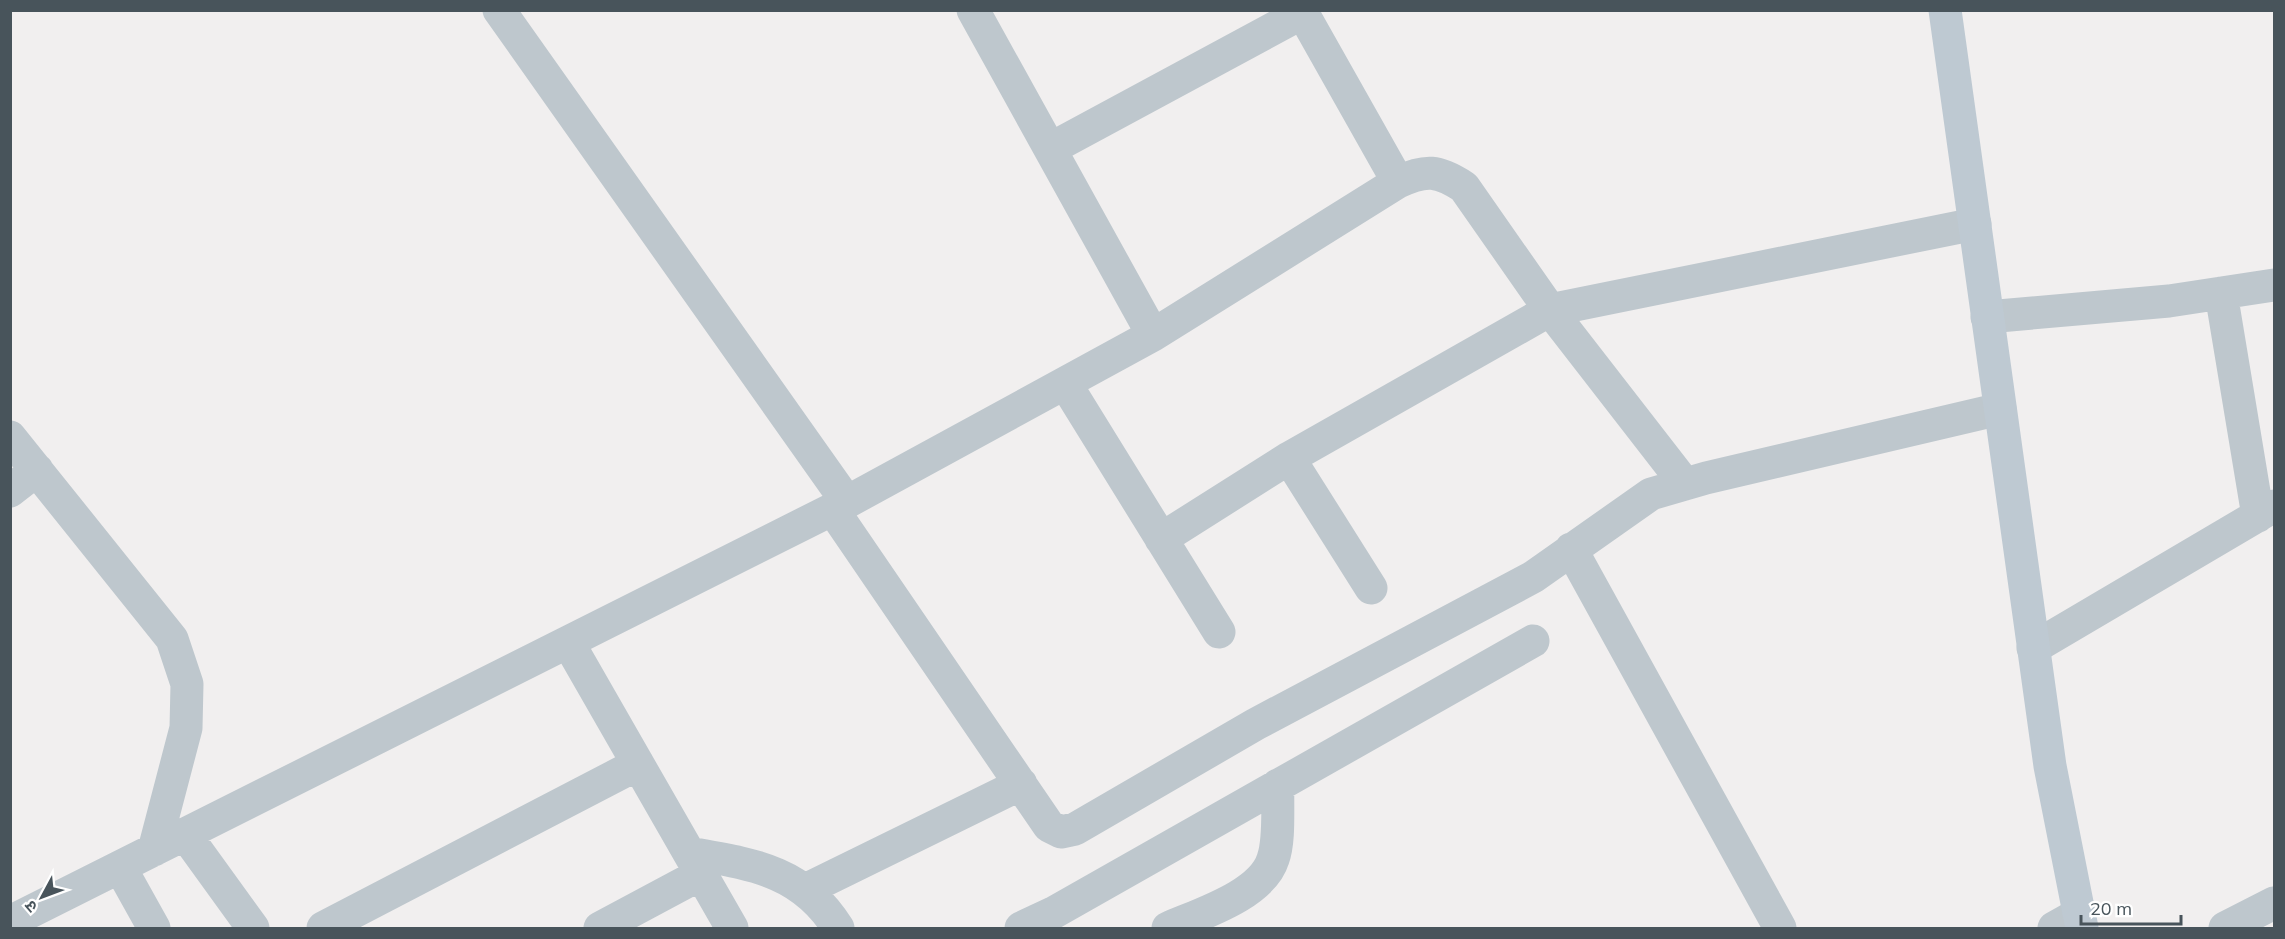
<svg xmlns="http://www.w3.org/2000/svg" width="2285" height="939" font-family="Mulish,'Noto Sans Devanagari',sans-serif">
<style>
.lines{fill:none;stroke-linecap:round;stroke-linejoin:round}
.street{stroke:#bec7cd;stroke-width:33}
.secondary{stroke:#bec9d2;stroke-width:33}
</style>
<rect width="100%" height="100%" fill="#f1efef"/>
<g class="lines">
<!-- street -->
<path class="street" d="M499,10l348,492
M973,10l180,325
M1301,10l97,172
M1050,149l252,-136
M2221,293l37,223
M1987,317l182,-16 105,-16
M1065,383l154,249
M10,437l162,202 15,45 -1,44 -32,122
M1289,458l82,130
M10,491l27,-21
M833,510l216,316 12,6 14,-3 181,-105 277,-147 118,-83 55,-16 294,-69
M1161,539l128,-81 261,-148 425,-86
M1571,549l209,379
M568,642l164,286
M2033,648l241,-142
M185,834l68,94
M689,853c62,11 113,17 149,75
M120,867l34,61
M805,890l216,-106
M10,922l837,-420 306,-167 245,-153c28,-13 40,-12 66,5l86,123 135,174
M323,928l315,-164
M600,928l101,-54
M1021,928l32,-15 480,-272
M1168,928c32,-14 94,-33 105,-69 7,-19 4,-52 5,-74
M2054,928l25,-14
M2225,928l49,-25"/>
<!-- secondary -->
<path class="secondary" d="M1945,10l105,756 32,162"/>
</g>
<!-- border -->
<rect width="2285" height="939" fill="none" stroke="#48545b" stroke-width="24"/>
<!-- north arrow -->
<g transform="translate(42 897) rotate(229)" stroke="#ffffff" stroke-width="4.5" paint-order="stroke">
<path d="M0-4.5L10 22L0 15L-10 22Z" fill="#48545b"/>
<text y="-9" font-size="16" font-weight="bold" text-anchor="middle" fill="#48545b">उ</text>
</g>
<!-- scale -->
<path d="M2081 915v9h100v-9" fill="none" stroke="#48545b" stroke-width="3"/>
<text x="2090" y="915" font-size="18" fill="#48545b" stroke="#ffffff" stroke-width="4.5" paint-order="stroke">20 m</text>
</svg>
